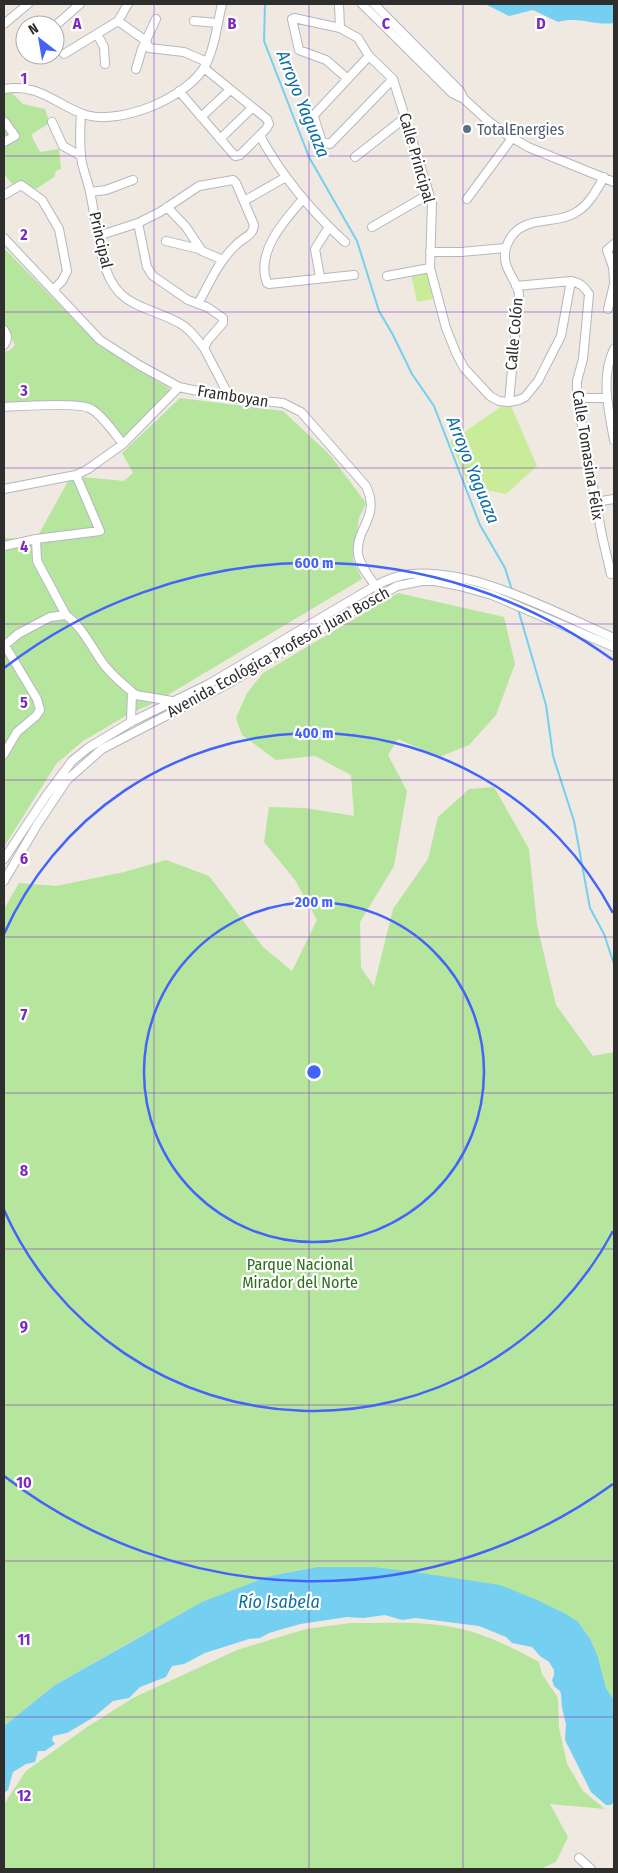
<svg xmlns="http://www.w3.org/2000/svg" width="618" height="1873" font-family="'Fira Sans Condensed',sans-serif">
<style>
.green{fill:#b6e59e}
.pitch{fill:#c9ec9a}
.water{fill:#75cff0}
.lines{fill:none;stroke-linecap:round;stroke-linejoin:round}
.stream{stroke:#75cff0;stroke-width:2}
.minor-casing{stroke:#b4b7c1;stroke-width:10}
.minor{stroke:#fff;stroke-width:8}
.grid{fill:none;stroke:#7b2cbf;stroke-width:1;stroke-opacity:0.55}
.ring{fill:none;stroke:#4264fb;stroke-width:2.5}
.service-dot{fill:#5c6f8a;stroke:#fff;stroke-width:2}
.labels{text-anchor:middle;dominant-baseline:central;stroke-width:4.5;stroke-linejoin:round;paint-order:stroke}
.service-label{font-size:16px;fill:#4e5e75;stroke:#fff;text-anchor:start}
.street-label{font-size:16px;fill:#2e2e2e;stroke:#fff}
.park-label{font-size:16px;fill:#2c6e1b;stroke:#fff}
.water-label{font-size:18px;font-style:italic;fill:#0d6fa3;stroke:#fff}
.grid-label{font-size:16px;text-anchor:middle;font-weight:bold;fill:#7b2cbf;stroke:#fff;stroke-width:4.5;stroke-linejoin:round;paint-order:stroke}
.centre{fill:#4264fb;stroke:#fff;stroke-width:2.5}
.ring-label{font-size:15px;text-anchor:middle;font-weight:bold;fill:#4264fb;stroke:#fff;stroke-width:4.5;stroke-linejoin:round;paint-order:stroke}
</style>
<rect width="100%" height="100%" fill="#efe9e1"/>
<!-- green -->
<path class="green" d="M4,93h8l11,11 22,5 4,12 -1,3 -16,10 1,5 7,13 19,-3 2,20 -5,2 -2,6 -18,12 -13,-6 -9,3 -10,-12z
M4,248l96,98 75,46 -49,49 -33,-37 -11,-2h-78v-50l6,-2 5,-5 -11,-21z
M180,398l103,13 47,44 36,48 -7,15 -6,42 9,19 -206,123 -27,12 -46,27 -27,23 -52,83v-309l32,1 35,-63 53,5 9,-8 -11,-20z
M398,593l106,24 11,47 -19,51 -27,30 -30,12 -41,-18 -10,16 19,36 -13,75 -34,56 1,46 13,18 19,-77 35,-50 10,-42 31,-28 25,-2 35,62 8,76 19,80 37,51 21,-4v648l-8,-12 -8,-31 -224,-90h-57l-47,9 -127,59 -88,50 -51,41v-817l15,-26 37,3 68,-14 42,-12 43,16 54,71 29,24 25,-51 -22,-40 -31,-38 5,-35 36,1 49,8 -3,-41 -36,-19 -39,4 -34,-25 -6,-17 11,-25 16,-20z
M351,1623c40,0 84,-3 122,9 23,7 45,19 66,30l3,12 16,24 1,30 8,36 16,27 22,18 -55,-5 18,33 -12,25 -16,7h-536v-65l22,-33 61,-44 46,-29 104,-48 69,-21z"/>
<!-- pitch -->
<path class="pitch" d="M427,272l6,27 -16,3 -6,-27z
M509,401l28,65 -31,28 -36,-7 -20,-45z"/>
<!-- water -->
<path class="water" d="M485,4h129v19c-19,3 -37,-7 -56,-1l-25,-12 -24,6z
M317,1567h57l47,6 79,12 35,14 31,15 12,8 12,17 8,18 8,31 8,12v102l-3,3h-5l-15,-13 -26,-52 1,-16 -4,-16 -1,-14 -1,-3 -6,-5 -2,-6 2,-5v-5l-5,-8 -9,-6 -8,-9 -20,-4 -6,-6 -27,-11 -63,-8 -14,2 -17,-5 -22,3 -16,-1 -47,7 -31,9 -9,5 -11,1 -44,14 -21,11 -12,2 -6,11 -26,10 -11,11 -16,3 -19,16 -27,16 -14,3 -1,4 3,4 -10,7h-7l-3,11 -9,2 -13,8 -5,18 -4,3v-67l51,-41 147,-83 68,-26z"/>
<g class="lines">
<!-- stream -->
<path class="stream" d="M265,4l-1,37 45,116 48,84 22,70 14,24 19,39 22,32 46,119 25,43 7,22
M518,609l28,96 7,51 21,65 16,87 14,26 10,30"/>
<!-- minor casing -->
<g class="minor-casing">
<path id="minor" d="M339,4l1,24 18,10 11,18 24,23 39,124 -2,65 16,60 10,25 8,15 26,28 9,5 10,1 10,-2 6,-3 13,-16 23,-45 10,-55
M362,4l90,89 12,6 23,21 19,14 22,13 86,35
M374,4l86,87 4,8
M118,21l28,20 3,7 35,4 23,10
M194,21l24,2
M4,24l24,-20
M55,26l25,-22
M340,28l-46,-10 -2,1 7,31 27,10 22,19
M97,34l7,13 1,17
M64,54l54,-33 10,-17
M369,56l-55,59v2l8,25 8,2 63,-65
M136,69l6,-20 14,-30
M4,89c37,-6 51,16 82,26 35,10 101,-17 119,-49 10,-19 12,-41 17,-62
M179,91l56,65 5,-1 26,-26 3,-5 -2,-5 -63,-51
M81,113c-1,17 -2,33 1,50 2,9 6,19 8,29 7,29 8,80 30,101 15,16 46,20 64,33 8,6 14,14 20,22
M201,117l29,-27
M52,122l11,24 18,10
M4,123l1,-1 10,14 -11,6
M260,136c22,40 51,75 85,106
M220,139l32,-31
M355,157l51,-40
M90,192l16,-2 27,-10
M4,195l17,-10 21,15 17,29 8,42 -5,10 -9,9
M303,199c-18,21 -48,53 -36,84l2,1 85,-9
M467,199l45,-61
M244,201l42,-24
M167,207l19,20 16,24 21,9
M138,223l9,44 6,9 35,24 19,7 16,11v5l-15,17 -4,8 26,50
M372,227l57,-33
M98,236l40,-13 22,-11 39,-26 34,-6 3,3 18,42c-1,11 -10,12 -17,19 -18,16 -28,40 -39,60
M4,238l96,102 39,25 40,22 51,11 53,5 18,9 65,74c15,32 -11,42 -8,68 2,12 12,24 19,34
M166,241l33,8
M614,244l-7,6 6,17 1,14
M430,252h31l44,-4
M387,276l43,-8
M320,277l-5,-28 14,-22
M516,286l55,-5c9,2 13,5 18,13l-6,65 -6,22v17l25,138 9,38
M608,309l6,-25
M4,330c4,6 4,9 0,15
M614,349c-14,29 -5,62 0,91
M577,398h30
M509,402l10,-108c-2,-13 -13,-22 -14,-35 -1,-9 2,-15 6,-22 15,-22 44,-12 64,-24 14,-8 21,-22 29,-36
M4,407c18,-1 70,-5 85,1 11,4 26,26 34,36
M4,489l72,-14 12,-6 35,-25 56,-57
M595,502l19,-3
M36,539l64,-8 -24,-56
M4,546l32,-7 1,22 29,54
M4,644l33,55 3,11 -4,6 -19,16 -13,22
M4,646l14,-12 32,-17 16,-2c16,12 25,31 36,47 9,13 22,23 34,33l36,6
M131,722l1,-30
M4,859l42,-63 26,-35 16,-13 43,-26 78,-38 166,-98c11,-6 23,-11 36,-12 66,-5 143,38 203,64
M4,881l33,-56 30,-45 35,-31 120,-62 175,-101 25,-5h13l25,5 32,9 122,52
M579,1858l12,11"/>
</g>
<!-- minor -->
<use href="#minor" class="minor"/>
</g>
<!-- grid -->
<path class="grid" d="M154,4v1865M309,4v1865M463,4v1865M4,156h610M4,312h610M4,468h610M4,624h610M4,780h610M4,937h610M4,1093h610M4,1249h610M4,1405h610M4,1561h610M4,1717h610"/>
<!-- distance rings -->
<g class="ring">
<circle cx="314" cy="1072" r="170"/>
<path d="M613 1231A339 339 0 0 1 4 1210M4 934A339 339 0 0 1 613 913"/>
<path d="M613 1484A509 509 0 0 1 4 1476M4 668A509 509 0 0 1 613 660"/>
</g>
<!-- markers -->
<circle class="service-dot" cx="467" cy="129" r="5"/>
<g class="labels">
<!-- service labels -->
<g class="service-label">
<text x="477" y="129">TotalEnergies</text>
</g>
<!-- street labels -->
<g class="street-label">
<text transform="translate(417 158) rotate(74)">Calle Principal</text>
<text transform="translate(101 240) rotate(77)">Principal</text>
<text transform="translate(514 334) rotate(-85)">Calle Colón</text>
<text transform="translate(233 396) rotate(9)">Framboyan</text>
<text transform="translate(588 455) rotate(81)">Calle Tomasina Félix</text>
<text transform="translate(278 652) rotate(-29)">Avenida Ecológica Profesor Juan Bosch</text>
</g>
<!-- park labels -->
<g class="park-label">
<text x="300" y="1264">Parque Nacional<tspan x="300" dy="18">Mirador del Norte</tspan></text>
</g>
<!-- water labels -->
<g class="water-label">
<text transform="translate(303 104) rotate(68)">Arroyo Yaguaza</text>
<text transform="translate(473 470) rotate(68)">Arroyo Yaguaza</text>
<text x="279" y="1602">Río Isabela</text>
</g>
</g>
<g class="grid-label">
<text x="77" y="29">A</text>
<text x="232" y="29">B</text>
<text x="386" y="29">C</text>
<text x="541" y="29">D</text>
<text x="24" y="84">1</text>
<text x="24" y="240">2</text>
<text x="24" y="396">3</text>
<text x="24" y="552">4</text>
<text x="24" y="708">5</text>
<text x="24" y="864">6</text>
<text x="24" y="1020">7</text>
<text x="24" y="1176">8</text>
<text x="24" y="1332">9</text>
<text x="24" y="1488">10</text>
<text x="24" y="1645">11</text>
<text x="24" y="1801">12</text>
</g>
<circle cx="314" cy="1072" r="8" class="centre"/>
<g class="ring-label">
<text x="314" y="568">600 m</text>
<text x="314" y="738">400 m</text>
<text x="314" y="907">200 m</text>
</g>
<!-- border -->
<rect width="618" height="1873" fill="none" stroke="#2e2e2e" stroke-width="10"/>
<!-- north arrow -->
<g transform="translate(40 40) rotate(329)"><circle r="24" fill="#ffffff" stroke="#ababab"/>
<path d="M0-4L9 19L0 12L-9 19Z" fill="#4264fb"/>
<text y="-8" font-size="14" font-weight="bold" text-anchor="middle" fill="#2e2e2e">N</text>
</g>
</svg>
